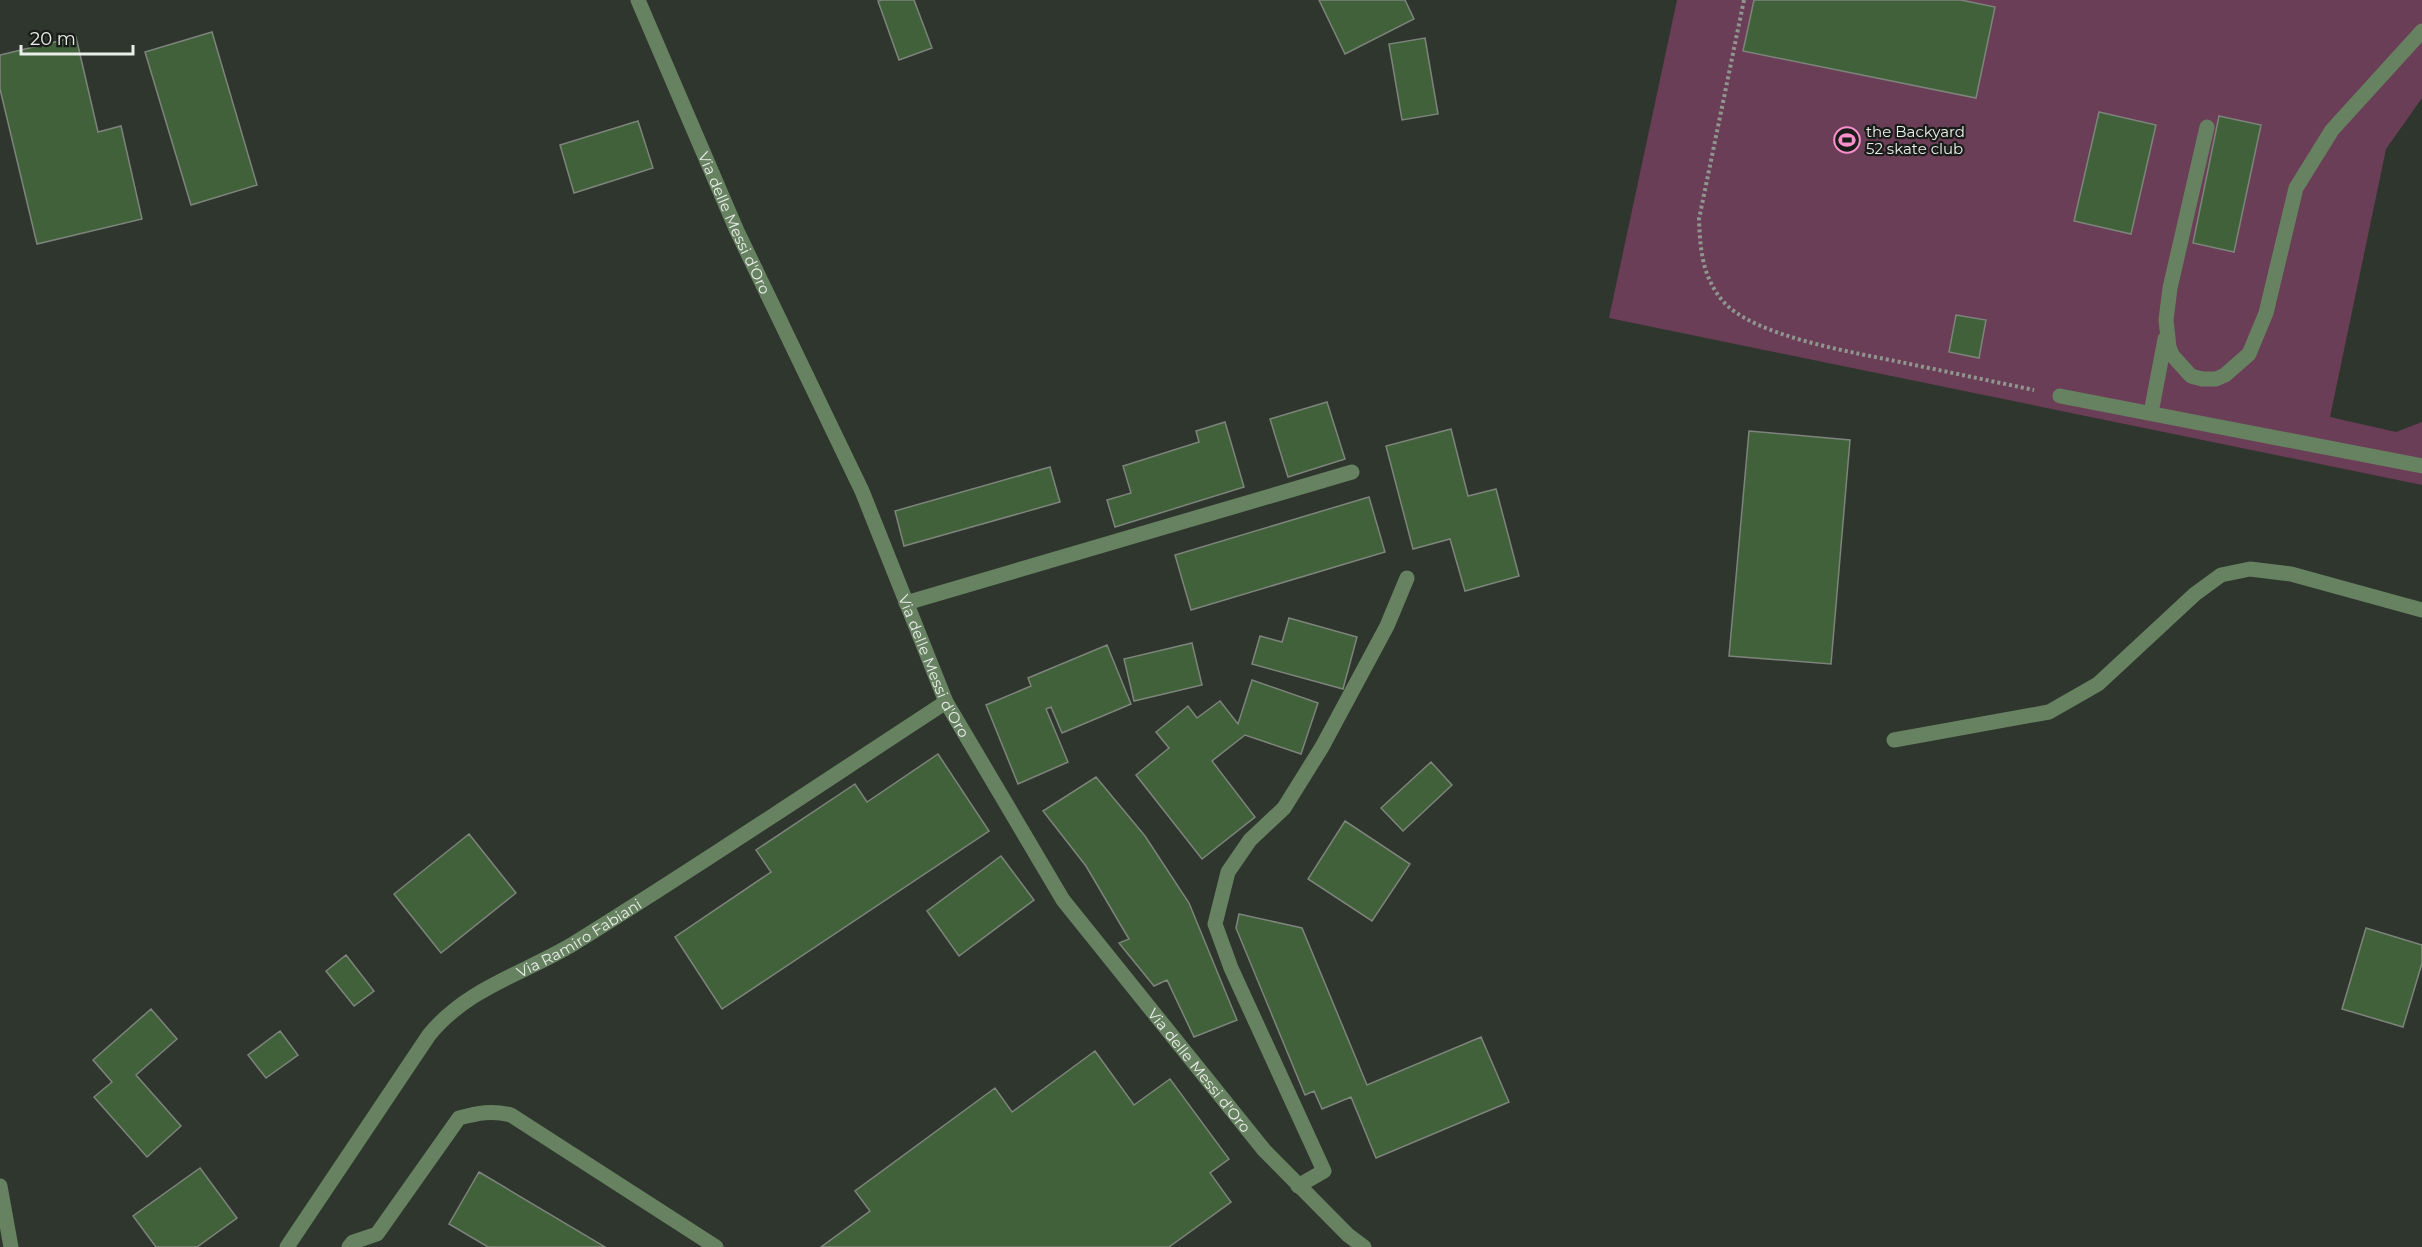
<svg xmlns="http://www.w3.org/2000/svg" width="2422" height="1247" font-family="Montserrat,sans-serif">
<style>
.green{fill:#6a3e56}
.building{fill:#41613a;stroke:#7d847b;stroke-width:1.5}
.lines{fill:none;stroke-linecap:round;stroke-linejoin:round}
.path{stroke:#90958f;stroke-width:4;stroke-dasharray:3 3;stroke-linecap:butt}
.minor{stroke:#678261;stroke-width:15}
.labels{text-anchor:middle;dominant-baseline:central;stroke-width:4.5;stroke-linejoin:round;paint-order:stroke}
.poi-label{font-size:15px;fill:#eaeee9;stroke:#191c19;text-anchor:start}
.street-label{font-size:15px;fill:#eaeee9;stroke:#191c19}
</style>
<rect width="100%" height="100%" fill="#2f362e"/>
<!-- green -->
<path class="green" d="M1677,0h745v98l-36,51 -56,268 66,15 26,-10v63l-813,-167z"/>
<!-- building -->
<path class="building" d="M882,0h32l18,48 -33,12 -21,-59z
M1319,0h86l9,19 -69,35z
M1754,0h207l34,7 -19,91 -233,-47z
M212,32l45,153 -66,20 -46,-153z
M76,37l22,95 23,-6 21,93 -105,25 -37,-155v-34z
M1425,38l13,76 -36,6 -13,-76z
M2099,112l57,13 -25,109 -57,-13z
M2219,116l42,9 -27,127 -41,-9z
M638,121l15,47 -79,25 -14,-48z
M1956,315l30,5 -7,38 -30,-6z
M1327,402l18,57 -57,18 -18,-58z
M1225,422l19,65 -129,40 -8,-27 24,-7 -8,-27 76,-24 -3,-11z
M1451,429l17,67 28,-7 23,87 -54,15 -15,-52 -37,10 -27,-103z
M1749,431l101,9 -19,224 -102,-8z
M1050,467l10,35 -156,44 -9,-35z
M1369,497l16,55 -194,58 -16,-55z
M1289,618l68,19 -14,52 -91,-25 8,-28 22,6z
M1192,643l10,42 -68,16 -10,-42z
M1107,645l24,59 -69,29 -11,-26 -5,2 22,53 -50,22 -32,-79 45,-19 -3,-8z
M1252,680l66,23 -17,51 -56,-19 -33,26 43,56 -53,42 -66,-84 33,-27 -13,-16 32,-26 9,12 23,-17 18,23z
M938,754l51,77 -267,178 -47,-72 96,-65 -15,-22 99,-66 12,18z
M1431,762l21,23 -49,46 -22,-23z
M1096,777l49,59 44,67 48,117 -43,17 -27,-57 -13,6 -35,-43 10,-4 -43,-73 -43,-55z
M1345,821l65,43 -38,57 -64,-42z
M469,834l47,59 -75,60 -47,-59z
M1001,856l33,44 -75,56 -32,-45z
M1239,914l63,14 65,157 114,-48 28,65 -133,56 -25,-61 -29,12 -8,-18 -9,4 -69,-167z
M2366,928l56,17v18l-19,64 -61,-18z
M346,955l28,36 -20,15 -28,-35z
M151,1009l26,30 -41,36 45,51 -34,31 -53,-60 18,-15 -19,-22z
M280,1031l18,24 -32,23 -18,-23z
M1095,1051l39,54 36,-26 59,80 -19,14 21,29 -62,45h-348l49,-36 -15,-20 140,-103 17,24z
M200,1168l37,50 -40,29h-41l-23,-31z
M479,1172l126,75h-117l-39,-23z"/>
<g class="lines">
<!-- path -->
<path class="path" d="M1744,0l-45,219c1,29 3,57 23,81 30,37 136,53 183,63 43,9 86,18 129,27"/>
<!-- minor -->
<g class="minor">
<path id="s1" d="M638,0l99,231 125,260 84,211 117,198 201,250 84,85 16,12"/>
<path d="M2207,127l-37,161 -4,32 3,27 3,8 19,21 11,3h14l9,-4 24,-21 17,-41 30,-125 36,-58 90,-99"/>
<path d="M2060,396l362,70"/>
<path d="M2151,413l14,-74"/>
<path d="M906,603l446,-131"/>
<path d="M1894,740l155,-28 49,-28 97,-90 26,-19 29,-6 41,5 131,36"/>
<path d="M0,1186l11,61"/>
<path d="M1298,1186l26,-15 -93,-203 -16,-44 13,-52 22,-32 34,-32 38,-61 65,-121 20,-48"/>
<path id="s2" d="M287,1247l142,-212c38,-47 94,-61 144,-91 126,-78 249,-161 373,-242"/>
<path d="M349,1247l4,-5 24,-8 82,-116c19,-5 33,-8 52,-3l205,132"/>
</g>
</g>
<!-- icons -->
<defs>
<g id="stadium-ring" transform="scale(1.35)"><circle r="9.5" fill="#191c19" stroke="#f890cb" stroke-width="1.5"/><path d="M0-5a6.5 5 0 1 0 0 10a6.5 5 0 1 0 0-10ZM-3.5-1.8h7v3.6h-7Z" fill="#f890cb"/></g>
</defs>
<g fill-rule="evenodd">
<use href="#stadium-ring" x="1847" y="140"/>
</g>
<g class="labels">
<!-- poi labels -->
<g class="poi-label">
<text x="1866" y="131">the Backyard<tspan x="1866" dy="17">52 skate club</tspan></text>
</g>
<!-- street labels -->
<g class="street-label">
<text stroke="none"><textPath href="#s1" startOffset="243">Via delle Messi d'Oro</textPath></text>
<text stroke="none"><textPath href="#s1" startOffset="729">Via delle Messi d'Oro</textPath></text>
<text stroke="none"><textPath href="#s2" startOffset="435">Via Ramiro Fabiani</textPath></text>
<text stroke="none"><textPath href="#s1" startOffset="1215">Via delle Messi d'Oro</textPath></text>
</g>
</g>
<!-- scale -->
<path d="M21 45v9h112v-9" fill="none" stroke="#eaeee9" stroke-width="3"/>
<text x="30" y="45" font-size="18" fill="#eaeee9" stroke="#191c19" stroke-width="4.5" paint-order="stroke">20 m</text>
</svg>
